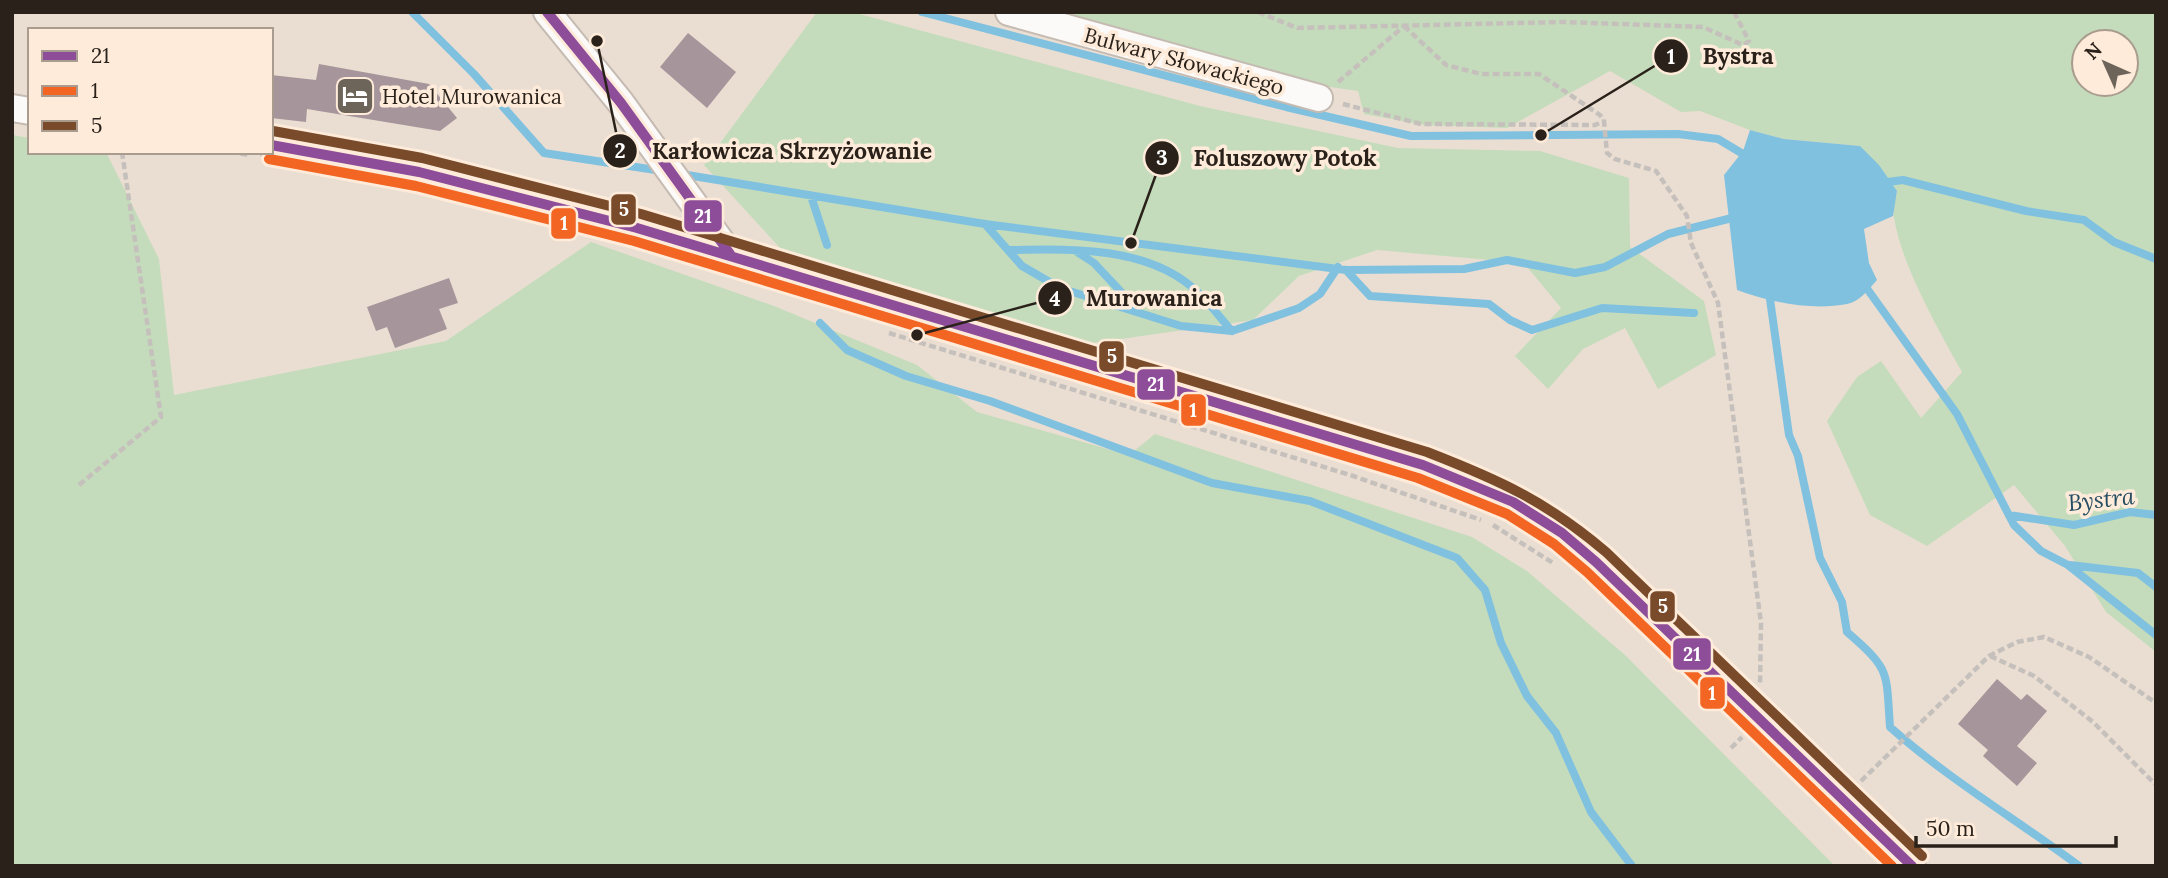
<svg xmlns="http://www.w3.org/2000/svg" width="2168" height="878" font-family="Lora,serif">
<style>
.green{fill:#c4dcbb;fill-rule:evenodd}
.water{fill:#80c1e0}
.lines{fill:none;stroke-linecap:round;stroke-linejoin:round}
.stream{stroke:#80c1e0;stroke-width:8}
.building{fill:#a6959b}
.minor-casing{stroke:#c5bbb2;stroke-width:30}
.path{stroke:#c5c0bc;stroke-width:4.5;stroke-dasharray:7 3.5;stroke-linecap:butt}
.minor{stroke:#fcfaf8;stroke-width:26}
.bus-1-casing{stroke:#feebda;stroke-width:16}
.bus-2-casing{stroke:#feebda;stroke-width:16}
.bus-3-casing{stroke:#feebda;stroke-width:16}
.bus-1{stroke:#8e4d99;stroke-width:10}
.bus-2{stroke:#f26522;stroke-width:10}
.bus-3{stroke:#7a4b2a;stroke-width:10}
.labels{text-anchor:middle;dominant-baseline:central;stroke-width:7;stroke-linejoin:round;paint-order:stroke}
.street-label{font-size:21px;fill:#2a221a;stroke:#feebda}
.poi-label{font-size:21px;fill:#2a221a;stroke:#feebda;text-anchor:start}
.water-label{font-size:23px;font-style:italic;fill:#244d62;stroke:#feebda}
.leader{fill:none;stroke:#2a221a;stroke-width:2.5}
.callout-dot{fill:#2a221a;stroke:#feebda;stroke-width:2.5}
.mark-label{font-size:21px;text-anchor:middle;font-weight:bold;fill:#fff}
.callout-label{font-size:23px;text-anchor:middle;font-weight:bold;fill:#2a221a;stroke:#feebda;stroke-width:7;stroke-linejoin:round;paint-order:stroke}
.line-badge{stroke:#feebda;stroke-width:2.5}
.badge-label{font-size:19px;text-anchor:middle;font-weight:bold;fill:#fff}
</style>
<rect width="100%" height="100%" fill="#eaded2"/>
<!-- green -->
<path class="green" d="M817,12h35l348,94 198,42 142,3 89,27 1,69 74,54 12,54 -58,34 -33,-61 -42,21 -35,40 -33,-33 46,-48 -37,-45 -147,-13 -78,26 -46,44 -174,25 -288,-85 -87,-95z
M1044,12h1112v640l-50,-40 -41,-66 -51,-61 -87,61 -57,-31 -43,-94 30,-44 24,-16 40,57 41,-46c-24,-43 -60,-106 -68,-154 -2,-8 2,-19 3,-27l-37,-45 -76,-7 -34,-9 -50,-19 -19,1 -71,-41 -103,57 -82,-3 -61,-11 -6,-23 -70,-10zM2084,42h42v42h-42z
M12,135l18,3v14h76l53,107 15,136 272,-54 145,-99 183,64 143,59 60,47 152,43 26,-21 317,103 55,34 98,84 210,211h-1823z"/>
<!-- water -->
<path class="water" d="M1750,130l34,9 76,7 19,19 18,26 -4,25 -29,13 5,34 8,17c-8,9 -18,22 -30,24 -35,7 -78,-2 -110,-14l-13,-115 19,-24z"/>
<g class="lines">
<!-- stream -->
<path class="stream" d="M412,12l62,62 70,79 118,18
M922,12l364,95 125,29 267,-2 40,5 30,18
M681,174l304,50 361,46 118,-1 43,-9 68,13 30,-6 63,-33 68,-17
M1880,183l23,-3 123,31 58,9 30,22 42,17
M811,196l16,49
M985,224l37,42 38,22 121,38 51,5 67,-23 21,-14 18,-27
M1010,250c60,-1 133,-4 182,37 15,12 27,30 40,44
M1077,252l17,11 44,47
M1346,270l24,26 119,8 21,16 22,10 70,-22 92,5
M1863,283l94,131 57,111 27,26 27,14 88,70
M1769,292l20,143 9,21 22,102 22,44 5,30c44,38 39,39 43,95 58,52 126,92 189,139
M820,323l27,27 59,26 84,25 222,82 98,18 147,57 28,32 16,53 26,53 29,37 35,79 41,54
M2009,515l65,10 56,-13 26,3
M2070,565l68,8 18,14"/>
</g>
<!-- building -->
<path class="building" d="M688,33l48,39 -29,36 -47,-41z
M319,64l110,20 28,34 -17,13 -133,-22 -1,13 -35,-4v-43l45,5z
M449,278l9,25 -19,6 8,20 -52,19 -8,-21 -11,4 -9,-24z
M1997,679l24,21 6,-6 20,17 -30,35 20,17 -20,23 -34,-30 5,-6 -30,-26z"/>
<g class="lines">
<!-- minor casing -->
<g class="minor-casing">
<path id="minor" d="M547,12l74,91 109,151
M1009,12l310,86
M12,108l18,3
M271,145c199,29 391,89 582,147 190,58 380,116 570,173l90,37 49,31 34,29 316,304"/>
</g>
<!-- path -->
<path class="path" d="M1258,12l39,16 266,-6 140,5 40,18 6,-4 -15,-29
M1404,26l42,39 35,9h58l61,41 4,6 3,32 8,6 41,12 31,45 4,27 27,60 43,320 -1,62
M1338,82l65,-55
M1343,104l78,20 174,1 9,-4
M230,152l19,3
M889,333l461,142 131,45
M79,485l82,-68 -39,-265
M1493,525l60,38
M1990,656l44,20 59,46 63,63
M1731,748l11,-11
M1861,781l128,-125 28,-14 27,-5 45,20 67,46"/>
<!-- minor -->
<use href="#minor" class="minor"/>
<!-- bus-1 casing -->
<g class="bus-1-casing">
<path id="bus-1" d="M547,12l74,91 109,151
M271,145l148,27 218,56 786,237 90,37 49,31 34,29 316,304"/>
</g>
<!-- bus-2 casing -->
<g class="bus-2-casing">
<path id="bus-2" d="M269,159l147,27 218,55 784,237 89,36 47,30 33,28 305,294"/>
</g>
<!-- bus-3 casing -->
<g class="bus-3-casing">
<path id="bus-3" d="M273,131l149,27 219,56 786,238c72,28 119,49 179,100l316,304"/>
</g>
<!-- bus-1 -->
<use href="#bus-1" class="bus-1"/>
<!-- bus-2 -->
<use href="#bus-2" class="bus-2"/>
<!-- bus-3 -->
<use href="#bus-3" class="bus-3"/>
</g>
<!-- icons -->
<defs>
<g id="hotel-square" transform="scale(2.0125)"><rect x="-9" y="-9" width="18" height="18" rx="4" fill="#6d645a" stroke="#feebda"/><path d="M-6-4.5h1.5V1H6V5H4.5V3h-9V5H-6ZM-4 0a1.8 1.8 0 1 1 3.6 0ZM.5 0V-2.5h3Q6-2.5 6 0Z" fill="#fff"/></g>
</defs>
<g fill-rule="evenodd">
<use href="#hotel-square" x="355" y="96"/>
</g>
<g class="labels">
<!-- street labels -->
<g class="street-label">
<text transform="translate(1184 61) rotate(15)">Bulwary Słowackiego</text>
</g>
<!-- poi labels -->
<g class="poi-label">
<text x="382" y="96">Hotel Murowanica</text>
</g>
<!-- water labels -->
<g class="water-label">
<text transform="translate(2101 499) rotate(-6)">Bystra</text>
</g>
</g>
<!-- callouts -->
<path class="leader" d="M1541 135L1671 56M597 41L620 151M1131 243L1162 158M917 335L1055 298"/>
<g class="callout-dot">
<circle cx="1541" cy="135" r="7"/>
<circle cx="597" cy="41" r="7"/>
<circle cx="1131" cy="243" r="7"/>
<circle cx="917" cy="335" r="7"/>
<circle cx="1671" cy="56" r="18"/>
<circle cx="620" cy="151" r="18"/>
<circle cx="1162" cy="158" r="18"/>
<circle cx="1055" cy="298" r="18"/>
</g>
<g class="mark-label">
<text x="1671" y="64">1</text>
<text x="620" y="158">2</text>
<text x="1162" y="165">3</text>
<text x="1055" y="306">4</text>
</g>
<g class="callout-label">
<text x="1738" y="64">Bystra</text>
<text x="792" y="159">Karłowicza Skrzyżowanie</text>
<text x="1285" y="166">Foluszowy Potok</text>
<text x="1154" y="306">Murowanica</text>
</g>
<g class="line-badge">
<rect x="610" y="193" width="27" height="33" rx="7" fill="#7a4b2a"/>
<rect x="683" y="199" width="40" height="34" rx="7" fill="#8e4d99"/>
<rect x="550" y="207" width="27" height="33" rx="7" fill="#f26522"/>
<rect x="1098" y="340" width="27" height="33" rx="7" fill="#7a4b2a"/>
<rect x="1136" y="368" width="40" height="33" rx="7" fill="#8e4d99"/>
<rect x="1180" y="393" width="27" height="34" rx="7" fill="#f26522"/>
<rect x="1649" y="590" width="27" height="33" rx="7" fill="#7a4b2a"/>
<rect x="1672" y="637" width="40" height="34" rx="7" fill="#8e4d99"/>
<rect x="1699" y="676" width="27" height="34" rx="7" fill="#f26522"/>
</g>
<g class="badge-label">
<text x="624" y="216">5</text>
<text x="703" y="223">21</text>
<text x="564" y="230">1</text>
<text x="1112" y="363">5</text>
<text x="1156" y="391">21</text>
<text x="1193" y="417">1</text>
<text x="1663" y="613">5</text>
<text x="1692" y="661">21</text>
<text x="1712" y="700">1</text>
</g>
<!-- border -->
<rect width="2168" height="878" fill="none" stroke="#2a221a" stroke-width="28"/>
<!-- legend -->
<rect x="28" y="28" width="245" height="126" fill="#feebda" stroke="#a99b8d" stroke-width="2"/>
<rect x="42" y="51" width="35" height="10" fill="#8e4d99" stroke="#a99b8d" stroke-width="2"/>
<text x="91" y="63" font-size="21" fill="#2a221a">21</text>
<rect x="42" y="86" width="35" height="10" fill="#f26522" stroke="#a99b8d" stroke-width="2"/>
<text x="91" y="98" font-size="21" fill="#2a221a">1</text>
<rect x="42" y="121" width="35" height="10" fill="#7a4b2a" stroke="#a99b8d" stroke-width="2"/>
<text x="91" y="133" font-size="21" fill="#2a221a">5</text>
<!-- north arrow -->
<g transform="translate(2105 63) rotate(315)"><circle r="33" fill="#feebda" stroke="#a99b8d" stroke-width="2"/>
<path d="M0-5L12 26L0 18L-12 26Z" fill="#6d645a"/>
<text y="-10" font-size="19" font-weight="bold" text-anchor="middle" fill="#2a221a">N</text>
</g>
<!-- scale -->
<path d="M1916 836v10h200v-10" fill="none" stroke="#2a221a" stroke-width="3.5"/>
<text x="1926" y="836" font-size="21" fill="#2a221a" stroke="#feebda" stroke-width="5" paint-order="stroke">50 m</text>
</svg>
